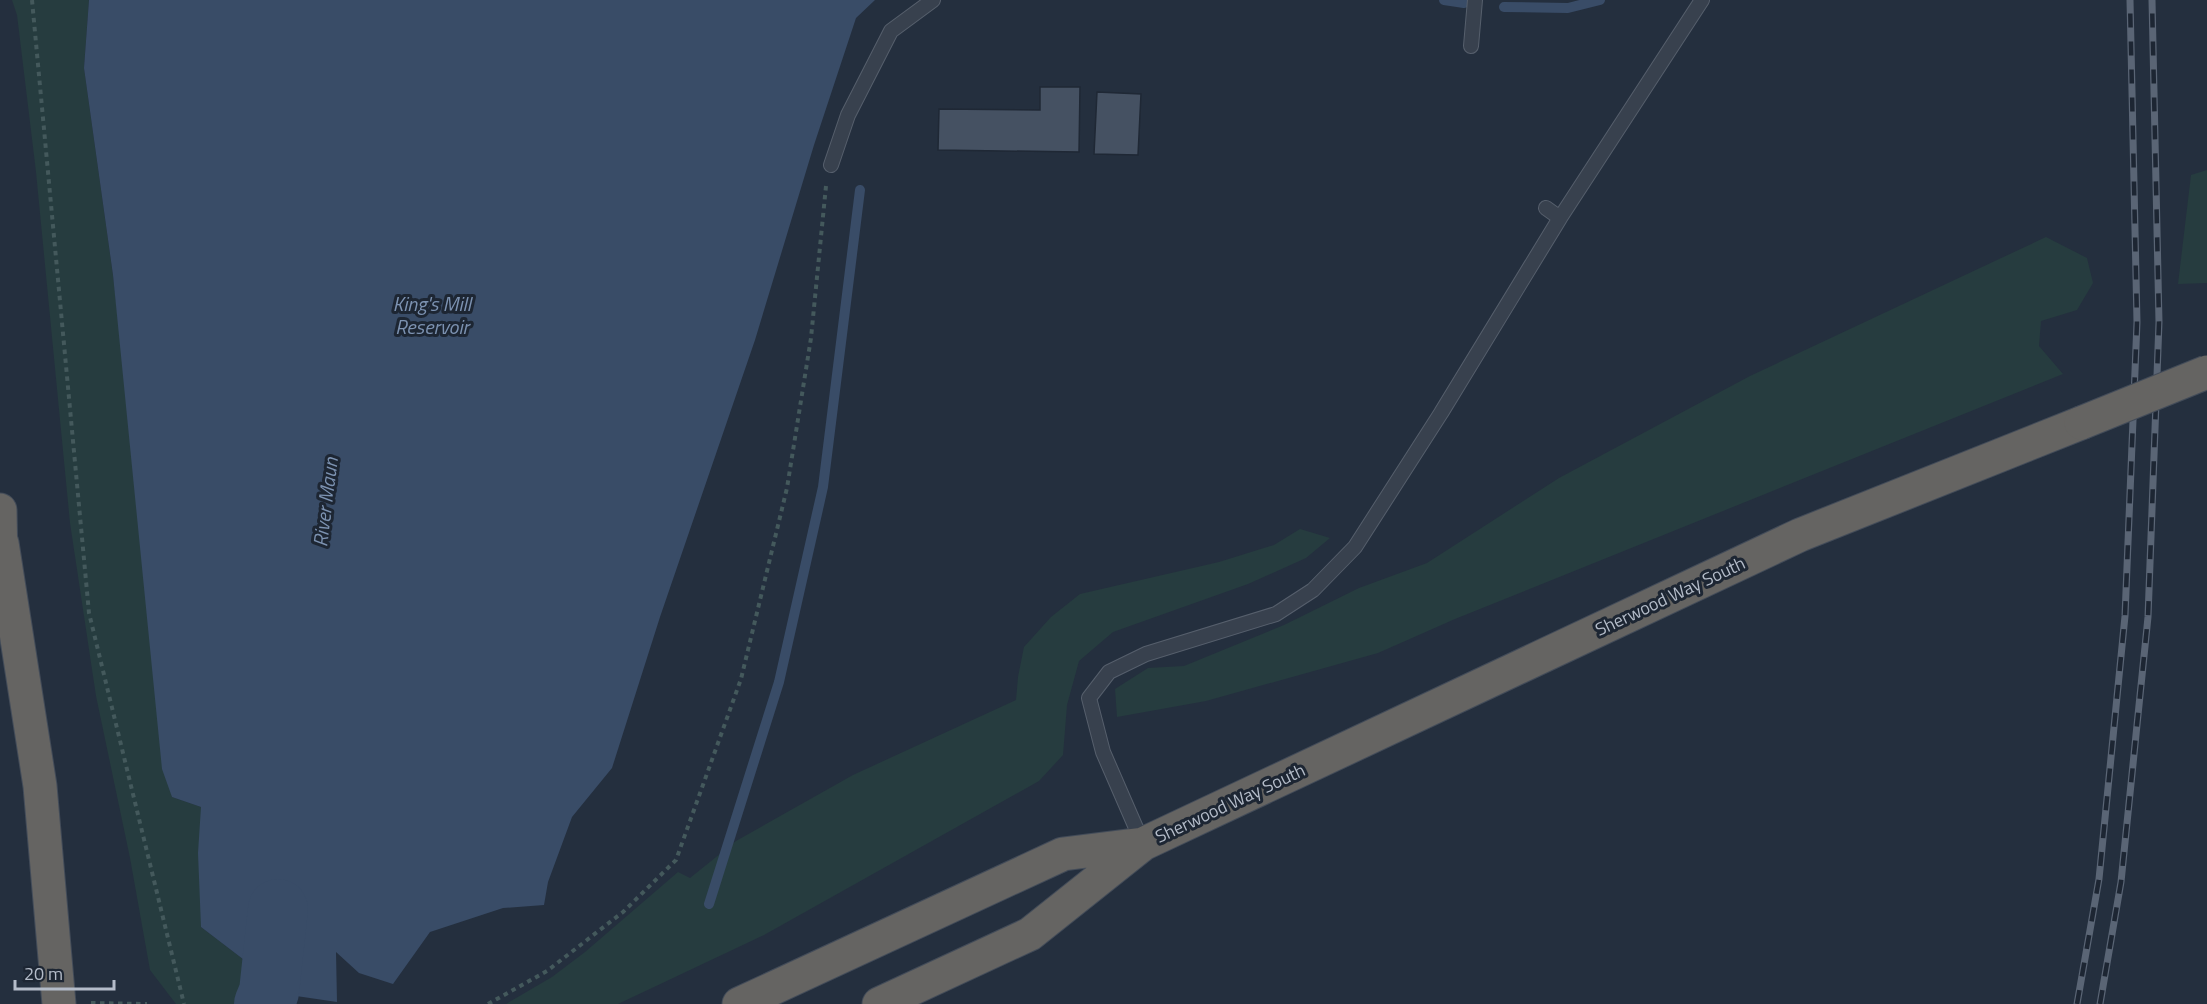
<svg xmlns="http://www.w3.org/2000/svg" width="2207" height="1004" font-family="'Titillium Web',sans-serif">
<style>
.green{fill:#263c3f}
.water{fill:#394c67}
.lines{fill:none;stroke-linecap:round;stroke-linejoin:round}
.stream{stroke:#394c67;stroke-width:10}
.river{stroke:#394c67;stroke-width:60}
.building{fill:#455162;stroke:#1f2835;stroke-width:1.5}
.service-casing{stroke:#565f6c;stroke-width:16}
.trunk-casing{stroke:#434c59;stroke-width:35}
.path{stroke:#44595c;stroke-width:4;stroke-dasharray:4.5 4.5;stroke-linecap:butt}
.service{stroke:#38414e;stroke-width:14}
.trunk{stroke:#656462;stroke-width:33}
.rail-casing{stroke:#5a6575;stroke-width:7}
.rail{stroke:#1d2633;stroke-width:4.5;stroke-dasharray:14;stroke-linecap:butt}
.trunk-bridge-casing{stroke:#434c59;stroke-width:35;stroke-linecap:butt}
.trunk-bridge{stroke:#656462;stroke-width:33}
.labels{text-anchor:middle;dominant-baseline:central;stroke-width:6;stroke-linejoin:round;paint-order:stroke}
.street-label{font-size:18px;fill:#b4bcc9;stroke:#1d2633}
.water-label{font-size:20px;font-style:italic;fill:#7c92b1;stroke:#1d2633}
</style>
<rect width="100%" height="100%" fill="#242f3e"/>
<!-- green -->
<path class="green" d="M12,0h77l-5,68 29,207 59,522 29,10v120l51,39 -12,38h-64l-26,-34 -20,-112 -34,-162 -26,-173 -34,-351 -19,-157z
M2207,170v113l-29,1 13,-109z
M2046,237l41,21 6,25 -16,27 -36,11 -2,25 24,28 -608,245 -77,34 -172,48 -89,16 -2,-28 33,-21 36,-2 100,-41 75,-37 68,-25 132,-85 191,-102z
M1300,529l30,9 -24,20 -58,26 -135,48 -34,29 -12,44 -4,50 -24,26 -275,154 -146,69h-112l46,-27 33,-25 93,-80 12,6 46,-37 117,-66 163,-75 2,-23 6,-30 27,-30 29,-23 139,-32 55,-17z"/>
<!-- water -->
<path class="water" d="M89,0h786l-19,18 -42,127 -59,195 -95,277 -48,151 -40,49 -24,65 -4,23 -41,3 -73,24 -37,52 -34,-11 -23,-21 1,50 -68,-10 -17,-26 -51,-39 -3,-74 3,-46 -29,-10 -10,-28 -49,-494 -29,-207z"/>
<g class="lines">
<!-- stream -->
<path class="stream" d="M1444,0l20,3
M1504,7l64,1 32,-8
M709,904l70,-222 44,-195 37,-297"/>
<!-- river -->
<path class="river" d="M264,1004l5,-12 9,-83"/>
</g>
<!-- building -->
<path class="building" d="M1040,87h40l-1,65 -141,-2 1,-41 101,1z
M1097,92l44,2 -3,61 -44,-1z"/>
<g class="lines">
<!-- service casing -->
<g class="service-casing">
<path id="service" d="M1471,46l4,-46
M831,165l17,-50 43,-84 42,-31
M1546,208l14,10
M1143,844l-40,-92 -14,-54 20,-26 37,-18 130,-40 37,-24 42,-43 86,-134 119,-195 142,-218"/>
</g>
<!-- trunk casing -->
<g class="trunk-casing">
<path id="trunk" d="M0,510l1,53
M2,543l38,243 19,218
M739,1004l324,-150 80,-10
M879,1004l151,-70 113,-90 657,-309 281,-112"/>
</g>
<!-- path -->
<path class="path" d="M32,0l57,613 95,391
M91,1003l56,1
M488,1004l59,-33 76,-59 53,-52 65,-181 46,-191 24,-150 15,-152"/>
<!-- service -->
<use href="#service" class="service"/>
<!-- trunk -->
<use href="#trunk" class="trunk"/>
<!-- rail casing -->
<g class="rail-casing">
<path id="rail" d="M2077,1004l22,-125 26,-263 12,-294 -7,-322
M2100,1004l21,-122 27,-265 11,-295 -7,-322"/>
</g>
<!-- rail -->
<use href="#rail" class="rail"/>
<!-- trunk-bridge casing -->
<g class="trunk-bridge-casing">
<path id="trunk-bridge" d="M2081,423l126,-51"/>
</g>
<!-- trunk-bridge -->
<use href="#trunk-bridge" class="trunk-bridge"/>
</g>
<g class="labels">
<!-- street labels -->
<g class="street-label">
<text transform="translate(1670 596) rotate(-25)">Sherwood Way South</text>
<text transform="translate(1230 803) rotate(-25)">Sherwood Way South</text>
</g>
<!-- water labels -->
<g class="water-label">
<text x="432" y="303">King's Mill<tspan x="432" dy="23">Reservoir</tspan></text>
<text transform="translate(325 502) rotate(-83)">River Maun</text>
</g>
</g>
<!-- scale -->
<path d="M15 980v9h99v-9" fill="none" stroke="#b4bcc9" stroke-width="3"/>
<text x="24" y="980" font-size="18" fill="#b4bcc9" stroke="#1d2633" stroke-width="4.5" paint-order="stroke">20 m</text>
</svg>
